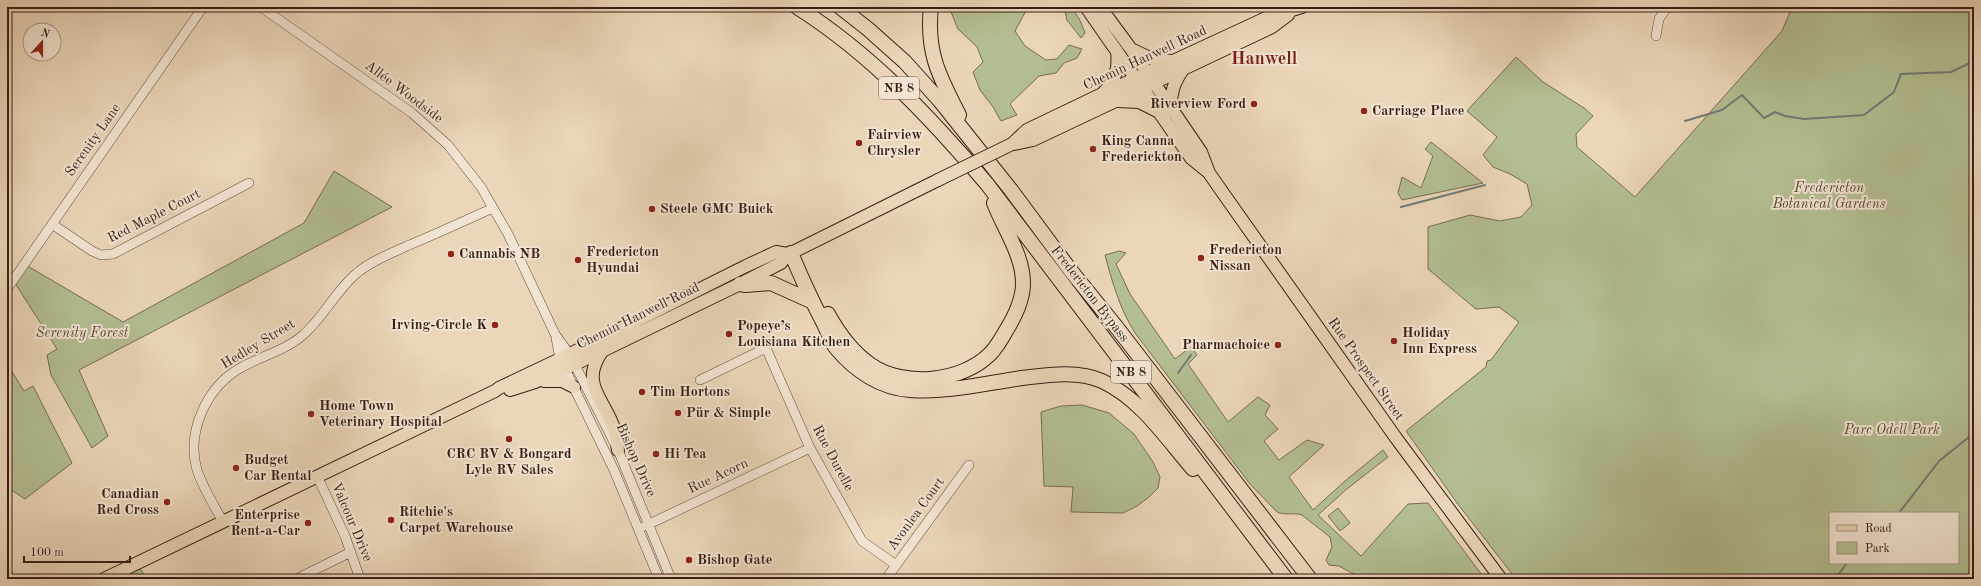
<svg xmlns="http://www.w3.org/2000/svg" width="1981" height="586" font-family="'Old Standard TT',serif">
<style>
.green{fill:#b3be92;stroke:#766e54;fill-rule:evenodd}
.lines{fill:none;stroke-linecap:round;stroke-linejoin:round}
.stream{stroke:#727b74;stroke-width:2}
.minor-casing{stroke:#654d3f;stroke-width:10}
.major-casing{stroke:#381f16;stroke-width:14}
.highway-casing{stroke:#381f16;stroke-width:16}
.minor{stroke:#f2e4d2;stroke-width:9}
.major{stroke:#ebd6b9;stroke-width:12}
.highway{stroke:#ebd6b9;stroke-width:14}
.major-bridge-casing{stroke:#381f16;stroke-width:14;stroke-linecap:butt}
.major-bridge{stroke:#ebd6b9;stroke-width:12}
.poi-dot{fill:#8f2418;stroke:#f2e4d2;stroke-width:1.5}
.labels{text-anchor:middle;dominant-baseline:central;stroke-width:4;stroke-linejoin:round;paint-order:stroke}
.shield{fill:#f2e4d2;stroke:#705a4e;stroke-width:1}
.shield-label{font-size:13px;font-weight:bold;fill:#381f16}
.street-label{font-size:14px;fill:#381f16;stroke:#f2e4d2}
.poi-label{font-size:14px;font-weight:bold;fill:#381f16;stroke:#f2e4d2;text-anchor:start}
.park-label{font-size:14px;font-style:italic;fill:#574735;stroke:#f2e4d2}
.district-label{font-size:18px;font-weight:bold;fill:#7a1f14;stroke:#f2e4d2}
</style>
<rect width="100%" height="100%" fill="#ebd6b9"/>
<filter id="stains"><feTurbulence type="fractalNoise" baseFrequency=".005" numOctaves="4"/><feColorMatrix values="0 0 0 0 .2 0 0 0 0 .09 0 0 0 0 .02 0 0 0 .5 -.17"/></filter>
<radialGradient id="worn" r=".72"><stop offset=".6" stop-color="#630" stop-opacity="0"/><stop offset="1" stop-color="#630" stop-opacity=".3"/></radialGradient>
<!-- green -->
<path class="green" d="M949,7h79l-13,24 10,15 21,14 11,-1 12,-14 13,4 -5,9 -13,5 -8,10 -17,3 -29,28 7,11 -16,6 -8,-14 -13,-17 -7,-18 10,-10 -6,-15 -19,-18z
M1064,7c13,1 17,16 21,26l-4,5 -14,-18z
M1792,7h182v572h-458l-59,-76 -51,-72 80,-64 1,-6 4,-1 28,-38 -20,-15 -23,2 -48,-40v-42l42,-12 30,6 21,-4 11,-12 -5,-21 -17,-10 -17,-7 -10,-12 14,-18 -30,-26 49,-54 27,25 41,26 9,8 -17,18 1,13 58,50 147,-166zM1830,513h128v50h-128z
M1431,142l52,41 -81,17 -4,-7 4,-16 19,11 12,-32 -8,-7z
M334,171l58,36 -313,163 29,66 -16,12 -41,-73 -4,-20 10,-6 -44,-69 11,-16 99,58 181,-99z
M1119,251l7,2 -10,11 14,30 45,65 16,-12 6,8 -9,9 40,58 30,-25 12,8 -5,10 13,14 -14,12 15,19 28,-20 17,5 -35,32 24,33 32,-29 38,-31 5,7 -40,31 -30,27 43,41 47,-52 20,-1 57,76h-122l-24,-13 -10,-1 -3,-5 6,-13 -2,-10 -28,-22c-9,-3 -16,1 -25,-3l-27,-28 -115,-151c-15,-24 -23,-51 -30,-78z
M7,364l17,27 9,-5 39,77 -47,36 -18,-12z
M1082,405l27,8 25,21 19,28 7,15 -2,11 -9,9 -12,9 -14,7 -52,-1 2,-25 -29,-1 -3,-74 20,-6z
M1338,508l12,15 -10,8 -12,-15z
M137,564l10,15h-43z"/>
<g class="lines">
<!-- stream -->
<path class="stream" d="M1685,121l37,-11 20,-15 22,23 11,-6 10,4 19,3 60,-4 30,-23 7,-18 50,-2 23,-11
M1401,207l84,-22
M1178,373l13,-18
M1899,513l40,-52 35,-28
M1835,579l12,-16"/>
<!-- minor casing -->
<g class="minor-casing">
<path id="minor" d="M261,7l151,106 36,32 33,42 27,47 47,100 15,21 48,95 53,129
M1656,36l3,-17 8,-12
M52,224l40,27 9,4 12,-1 136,-71
M7,289l196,-282
M556,338l4,21 54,111 45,109
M700,380l66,-32 44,100 52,93 34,24
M317,476l28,60 15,43
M223,522c-9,-17 -20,-34 -26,-52 -11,-39 10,-84 45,-103 20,-11 44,-17 61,-32 21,-18 33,-45 54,-62 14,-12 33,-19 50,-27 29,-12 57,-25 86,-38
M645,526l165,-78
M296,579l55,-27
M886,579l83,-114"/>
</g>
<!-- major casing -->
<g class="major-casing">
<path id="major" d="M1086,7l105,151 16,13
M1100,7l31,42 70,103 8,21 14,20 173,245 105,141
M1133,50l19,9 20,2
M1104,92c12,-13 15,-24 13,-41
M1118,101l21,1 20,10
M1171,110c-1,-17 3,-28 13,-42
M1012,144l15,-14 73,-35 166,-77 36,-11
M1014,144l19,-4 239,-113 16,-12
M603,350c-25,35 2,48 12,81 2,6 2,13 3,19
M544,381h18l12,6
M510,390l25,-8 30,-13 175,-85 41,-21 6,-9
M104,579l391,-188 4,-3 61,-29 186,-93 30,-14 11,2 4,-1 147,-73"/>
</g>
<!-- highway casing -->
<g class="highway-casing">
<path id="highway" d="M797,7c74,47 134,111 190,177l299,395
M840,7l28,22 37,33 35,39 71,89 60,81 47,58 192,250
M931,7c-5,45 8,69 28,108
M791,253c10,24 21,48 33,71 4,8 7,18 12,24 19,23 45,40 74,42 37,3 76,-7 112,-12 25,-3 56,-8 80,3 39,18 64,57 91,88
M740,284l6,1 25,-2 40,18
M828,314c11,20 24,38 43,51 33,23 91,17 119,-11 7,-7 12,-16 17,-25 8,-13 16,-30 16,-46 0,-28 -19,-54 -29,-80"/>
</g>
<!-- minor -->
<use href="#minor" class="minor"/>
<!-- major -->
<use href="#major" class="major"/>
<!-- highway -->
<use href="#highway" class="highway"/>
<!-- major-bridge casing -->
<g class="major-bridge-casing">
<path id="major-bridge" d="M938,180l74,-36"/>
</g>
<!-- major-bridge -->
<use href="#major-bridge" class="major-bridge"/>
</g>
<!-- markers -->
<g class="poi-dot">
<circle cx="1254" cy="104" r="4"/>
<circle cx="1364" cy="111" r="4"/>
<circle cx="859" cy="143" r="4"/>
<circle cx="1093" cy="149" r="4"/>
<circle cx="652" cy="209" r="4"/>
<circle cx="451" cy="254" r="4"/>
<circle cx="1201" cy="258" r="4"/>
<circle cx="578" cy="260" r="4"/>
<circle cx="495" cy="325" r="4"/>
<circle cx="729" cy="334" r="4"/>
<circle cx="1394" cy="341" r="4"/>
<circle cx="1278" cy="345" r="4"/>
<circle cx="642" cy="392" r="4"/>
<circle cx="678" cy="413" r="4"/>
<circle cx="311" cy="414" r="4"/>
<circle cx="509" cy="439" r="4"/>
<circle cx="656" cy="454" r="4"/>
<circle cx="236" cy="468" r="4"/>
<circle cx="167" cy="502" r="4"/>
<circle cx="391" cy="520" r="4"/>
<circle cx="308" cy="523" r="4"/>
<circle cx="689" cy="560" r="4"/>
</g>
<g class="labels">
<!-- shield labels -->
<g class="shield">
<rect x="879" y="77" width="40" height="22" rx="3"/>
<rect x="1111" y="361" width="40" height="22" rx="3"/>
</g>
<g class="shield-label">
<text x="899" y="88">NB 8</text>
<text x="1131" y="372">NB 8</text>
</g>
<!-- street labels -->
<g class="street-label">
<text transform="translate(1145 58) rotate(-25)">Chemin Hanwell Road</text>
<text transform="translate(404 92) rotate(37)">Allée Woodside</text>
<text transform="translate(93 140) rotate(-55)">Serenity Lane</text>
<text transform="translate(154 216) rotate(-27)">Red Maple Court</text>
<text transform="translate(1090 294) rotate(52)">Fredericton Bypass</text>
<text transform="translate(638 316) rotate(-26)">Chemin Hanwell Road</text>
<text transform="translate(258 344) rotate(-31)">Hedley Street</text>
<text transform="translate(1366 369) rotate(55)">Rue Prospect Street</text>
<text transform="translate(833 458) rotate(62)">Rue Durelle</text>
<text transform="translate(636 460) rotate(66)">Bishop Drive</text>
<text transform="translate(718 476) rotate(-25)">Rue Acorn</text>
<text transform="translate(916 514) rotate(-54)">Avonlea Court</text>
<text transform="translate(352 522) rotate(67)">Valcour Drive</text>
</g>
<!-- poi labels -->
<g class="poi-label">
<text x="1246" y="104" text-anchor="end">Riverview Ford</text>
<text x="1372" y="111">Carriage Place</text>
<text x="867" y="135">Fairview<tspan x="867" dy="16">Chrysler</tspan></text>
<text x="1101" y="141">King Canna<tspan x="1101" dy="16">Frederickton</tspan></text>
<text x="660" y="209">Steele GMC Buick</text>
<text x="1209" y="250">Fredericton<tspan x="1209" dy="16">Nissan</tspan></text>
<text x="586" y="252">Fredericton<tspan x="586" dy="16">Hyundai</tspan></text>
<text x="459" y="254">Cannabis NB</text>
<text x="487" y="325" text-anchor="end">Irving-Circle K</text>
<text x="737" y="326">Popeye’s<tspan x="737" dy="16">Louisiana Kitchen</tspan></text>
<text x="1402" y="333">Holiday<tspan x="1402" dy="16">Inn Express</tspan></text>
<text x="1270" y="345" text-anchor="end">Pharmachoice</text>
<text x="650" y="392">Tim Hortons</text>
<text x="319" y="406">Home Town<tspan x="319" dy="16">Veterinary Hospital</tspan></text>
<text x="686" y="413">Pür &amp; Simple</text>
<text x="509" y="454" text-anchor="middle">CRC RV &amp; Bongard<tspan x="509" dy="16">Lyle RV Sales</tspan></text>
<text x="664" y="454">Hi Tea</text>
<text x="244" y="460">Budget<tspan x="244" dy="16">Car Rental</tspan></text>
<text x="159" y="494" text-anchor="end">Canadian<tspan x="159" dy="16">Red Cross</tspan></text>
<text x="399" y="512">Ritchie's<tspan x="399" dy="16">Carpet Warehouse</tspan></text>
<text x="300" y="515" text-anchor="end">Enterprise<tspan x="300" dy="16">Rent-a-Car</tspan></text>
<text x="697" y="560">Bishop Gate</text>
</g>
<!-- park labels -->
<g class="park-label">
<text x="1829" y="188">Fredericton<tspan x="1829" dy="16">Botanical Gardens</tspan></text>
<text x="82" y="333">Serenity Forest</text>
<text x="1892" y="430">Parc Odell Park</text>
</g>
<!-- district labels -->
<g class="district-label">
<text x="1264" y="59">Hanwell</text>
</g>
</g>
<!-- margin -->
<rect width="1981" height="586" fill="none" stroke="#ebd6b9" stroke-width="24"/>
<rect x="8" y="8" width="1965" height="570" fill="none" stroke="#381f16" stroke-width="2"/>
<rect x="12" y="12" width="1957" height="562" fill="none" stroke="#381f16"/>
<!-- legend -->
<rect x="1829" y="512" width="130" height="52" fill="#f2e4d2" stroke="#a89587"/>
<rect x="1837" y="525" width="20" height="6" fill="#ebd6b9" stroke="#a89587"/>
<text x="1865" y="532" font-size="12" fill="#381f16">Road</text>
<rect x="1837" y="542" width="20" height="12" fill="#b3be92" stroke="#a89587"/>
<text x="1865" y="552" font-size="12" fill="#381f16">Park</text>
<!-- north arrow -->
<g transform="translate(42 42) rotate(21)"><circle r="19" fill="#f2e4d2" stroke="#a89587"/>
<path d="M0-3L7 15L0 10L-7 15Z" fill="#8f2418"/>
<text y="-6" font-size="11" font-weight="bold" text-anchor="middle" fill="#381f16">N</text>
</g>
<!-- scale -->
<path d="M24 556v6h106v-6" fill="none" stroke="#381f16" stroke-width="2"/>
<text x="30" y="556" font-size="12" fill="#381f16" stroke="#f2e4d2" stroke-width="3" paint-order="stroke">100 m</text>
<rect width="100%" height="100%" filter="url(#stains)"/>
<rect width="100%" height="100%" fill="url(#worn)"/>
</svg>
